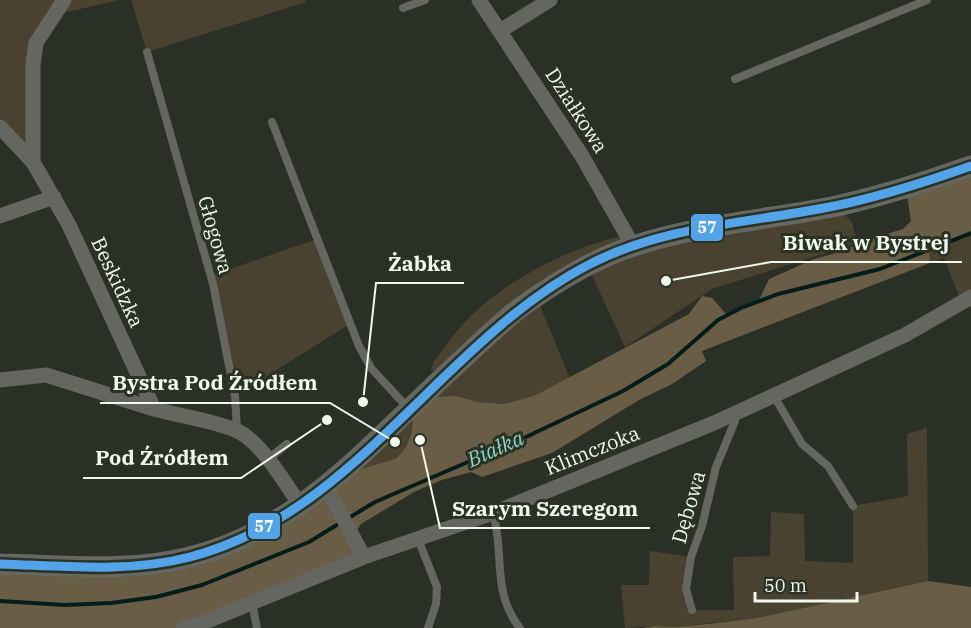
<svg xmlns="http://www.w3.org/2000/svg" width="971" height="628" font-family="'IBM Plex Serif',serif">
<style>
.green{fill:#4a4231}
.forest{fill:#695d45}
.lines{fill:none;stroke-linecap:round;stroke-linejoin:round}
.stream{stroke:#051d1a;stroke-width:4}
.lane{stroke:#64665f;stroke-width:8}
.street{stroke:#64665f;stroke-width:15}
.secondary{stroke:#666761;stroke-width:21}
.bus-1-casing{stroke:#2a3323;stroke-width:14}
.bus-1{stroke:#53a3e8;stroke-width:9}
.labels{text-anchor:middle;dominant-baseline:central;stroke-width:6;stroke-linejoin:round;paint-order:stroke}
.street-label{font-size:20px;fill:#f0f7ec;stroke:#2a3323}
.water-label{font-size:21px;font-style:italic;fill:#8bd3ca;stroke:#2a3323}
.leader{fill:none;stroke:#f0f7ec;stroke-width:2}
.callout-dot{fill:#f0f7ec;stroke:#2a3323;stroke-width:2}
.callout-label{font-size:21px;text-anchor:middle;font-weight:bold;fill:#f0f7ec;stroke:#2a3323;stroke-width:6;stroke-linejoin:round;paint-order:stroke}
.line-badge{stroke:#2a3323;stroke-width:2}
.badge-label{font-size:16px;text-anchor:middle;font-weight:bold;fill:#fff}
</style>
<rect width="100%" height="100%" fill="#2b3026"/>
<!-- green -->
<path class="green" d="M0,0h119l-65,15 -18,28 -3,119 -33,-35z
M131,0h174l1,2 -159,50z
M842,212l10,10 5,21 -145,46 -87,58 -34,-74 89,-34h28z
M971,233v64l-9,6 -18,-45 -14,5 -1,-14z
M619,237l14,9 -97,50 34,83 -34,16 -32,9 -26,-2 -22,-6 -42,18 -3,21 -5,12 -9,11 -48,15 91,-94 -9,-10 3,-8c13,-17 26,-36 42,-50 36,-33 95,-64 143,-74z
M317,239l33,85 -115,72 -25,-120z
M927,428l1,153 -171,37 -83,9 -19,-1 -30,2 -4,-43h28l1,-34 41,6 -5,32 6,21h42l-1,-53 37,-1 1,-44 33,2 1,47 48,2v-57l55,-10 -1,-62z"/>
<!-- forest -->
<path class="forest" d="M971,166v67l-42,16 1,14 -228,88 4,10 -34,23 -33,16 -87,53 -70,24 -11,-5 -29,8 -28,12 -53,32 -8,13 11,20 -181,71h-183v-64l190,-7 159,-84 48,-15 9,-11 5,-12 3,-21 9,-10 15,-7 18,-1 22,6 26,2 32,-9 153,-81 13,-18 10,2 15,17 32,-15 10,-21 45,-20 33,-9 10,-7 46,-14 8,-8 -5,-32z
M928,581l43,6v41h-329l13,-2 19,1 34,-3 49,-6z"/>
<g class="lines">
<!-- stream -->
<path class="stream" d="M347,519l28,-17 151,-65 97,-46 45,-27 50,-44 23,-12 37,-14 102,-25 91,-36
M0,601l65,4 46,-2 45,-6 46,-12 107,-43 31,-19"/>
<!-- lane -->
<path class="lane" d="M403,8l22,-8
M147,52l66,232 22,112 2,34
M735,79l192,-79
M272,122l87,224 12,22 36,39
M774,396l28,48 26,22 25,40
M268,459l19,-15
M493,513c12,40 -2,79 27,115
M418,539l19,48 -1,17 -8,24
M252,603l5,25
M692,610l-6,-21 5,-32 11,-31 14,-59 19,-46 -3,-6"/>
<!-- street -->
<path class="street" d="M64,0l-28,43 -3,22v97l36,63 85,184c26,7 56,11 81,21 26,10 50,54 66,76
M479,0l103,156 51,90
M500,31l50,-31
M0,127l33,35
M0,216l54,-19
M0,380l46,-5 108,34
M324,488l9,12 31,57
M183,628l17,-4 164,-67 129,-44 221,-90 191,-88 66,-38"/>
<!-- secondary -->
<path class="secondary" d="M0,564c63,1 128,9 190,-7 87,-22 147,-78 209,-138 37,-35 74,-71 113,-105 29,-22 60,-42 93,-57 65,-29 152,-36 222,-49 49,-10 96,-25 144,-42"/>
<!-- bus-1 casing -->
<g class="bus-1-casing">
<path id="bus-1" d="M0,564c63,2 129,9 190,-7 168,-44 252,-218 402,-294 71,-36 154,-40 232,-55 50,-9 99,-25 147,-42"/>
</g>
<!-- bus-1 -->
<use href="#bus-1" class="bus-1"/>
</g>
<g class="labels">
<!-- street labels -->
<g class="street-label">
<text transform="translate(577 110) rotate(57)">Działkowa</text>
<text transform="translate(216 235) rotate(74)">Głogowa</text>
<text transform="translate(118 282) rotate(65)">Beskidzka</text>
<text transform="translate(592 450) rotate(-22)">Klimczoka</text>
<text transform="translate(688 507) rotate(-74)">Dębowa</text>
</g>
<!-- water labels -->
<g class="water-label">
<text transform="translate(495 448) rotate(-24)">Białka</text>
</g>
</g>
<!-- callouts -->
<path class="leader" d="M666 281L771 262H962M363 402L376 283H464M395 442L330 403H100M327 420L241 478H83M420 440L440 528H650"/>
<g class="callout-dot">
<circle cx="666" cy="281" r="6"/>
<circle cx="363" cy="402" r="6"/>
<circle cx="395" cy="442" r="6"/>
<circle cx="327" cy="420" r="6"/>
<circle cx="420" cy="440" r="6"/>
</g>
<g class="callout-label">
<text x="866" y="250">Biwak w Bystrej</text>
<text x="420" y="271">Żabka</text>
<text x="215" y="390">Bystra Pod Źródłem</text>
<text x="162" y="465">Pod Źródłem</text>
<text x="545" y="516">Szarym Szeregom</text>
</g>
<g class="line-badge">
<rect x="690" y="213" width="34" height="29" rx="6" fill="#53a3e8"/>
<rect x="247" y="512" width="34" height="28" rx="6" fill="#53a3e8"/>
</g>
<g class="badge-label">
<text x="707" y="233">57</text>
<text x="264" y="532">57</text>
</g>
<!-- scale -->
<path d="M755 592v9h102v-9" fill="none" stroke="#f0f7ec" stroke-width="3"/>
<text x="764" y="592" font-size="18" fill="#f0f7ec" stroke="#2a3323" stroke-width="4.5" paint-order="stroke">50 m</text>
</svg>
